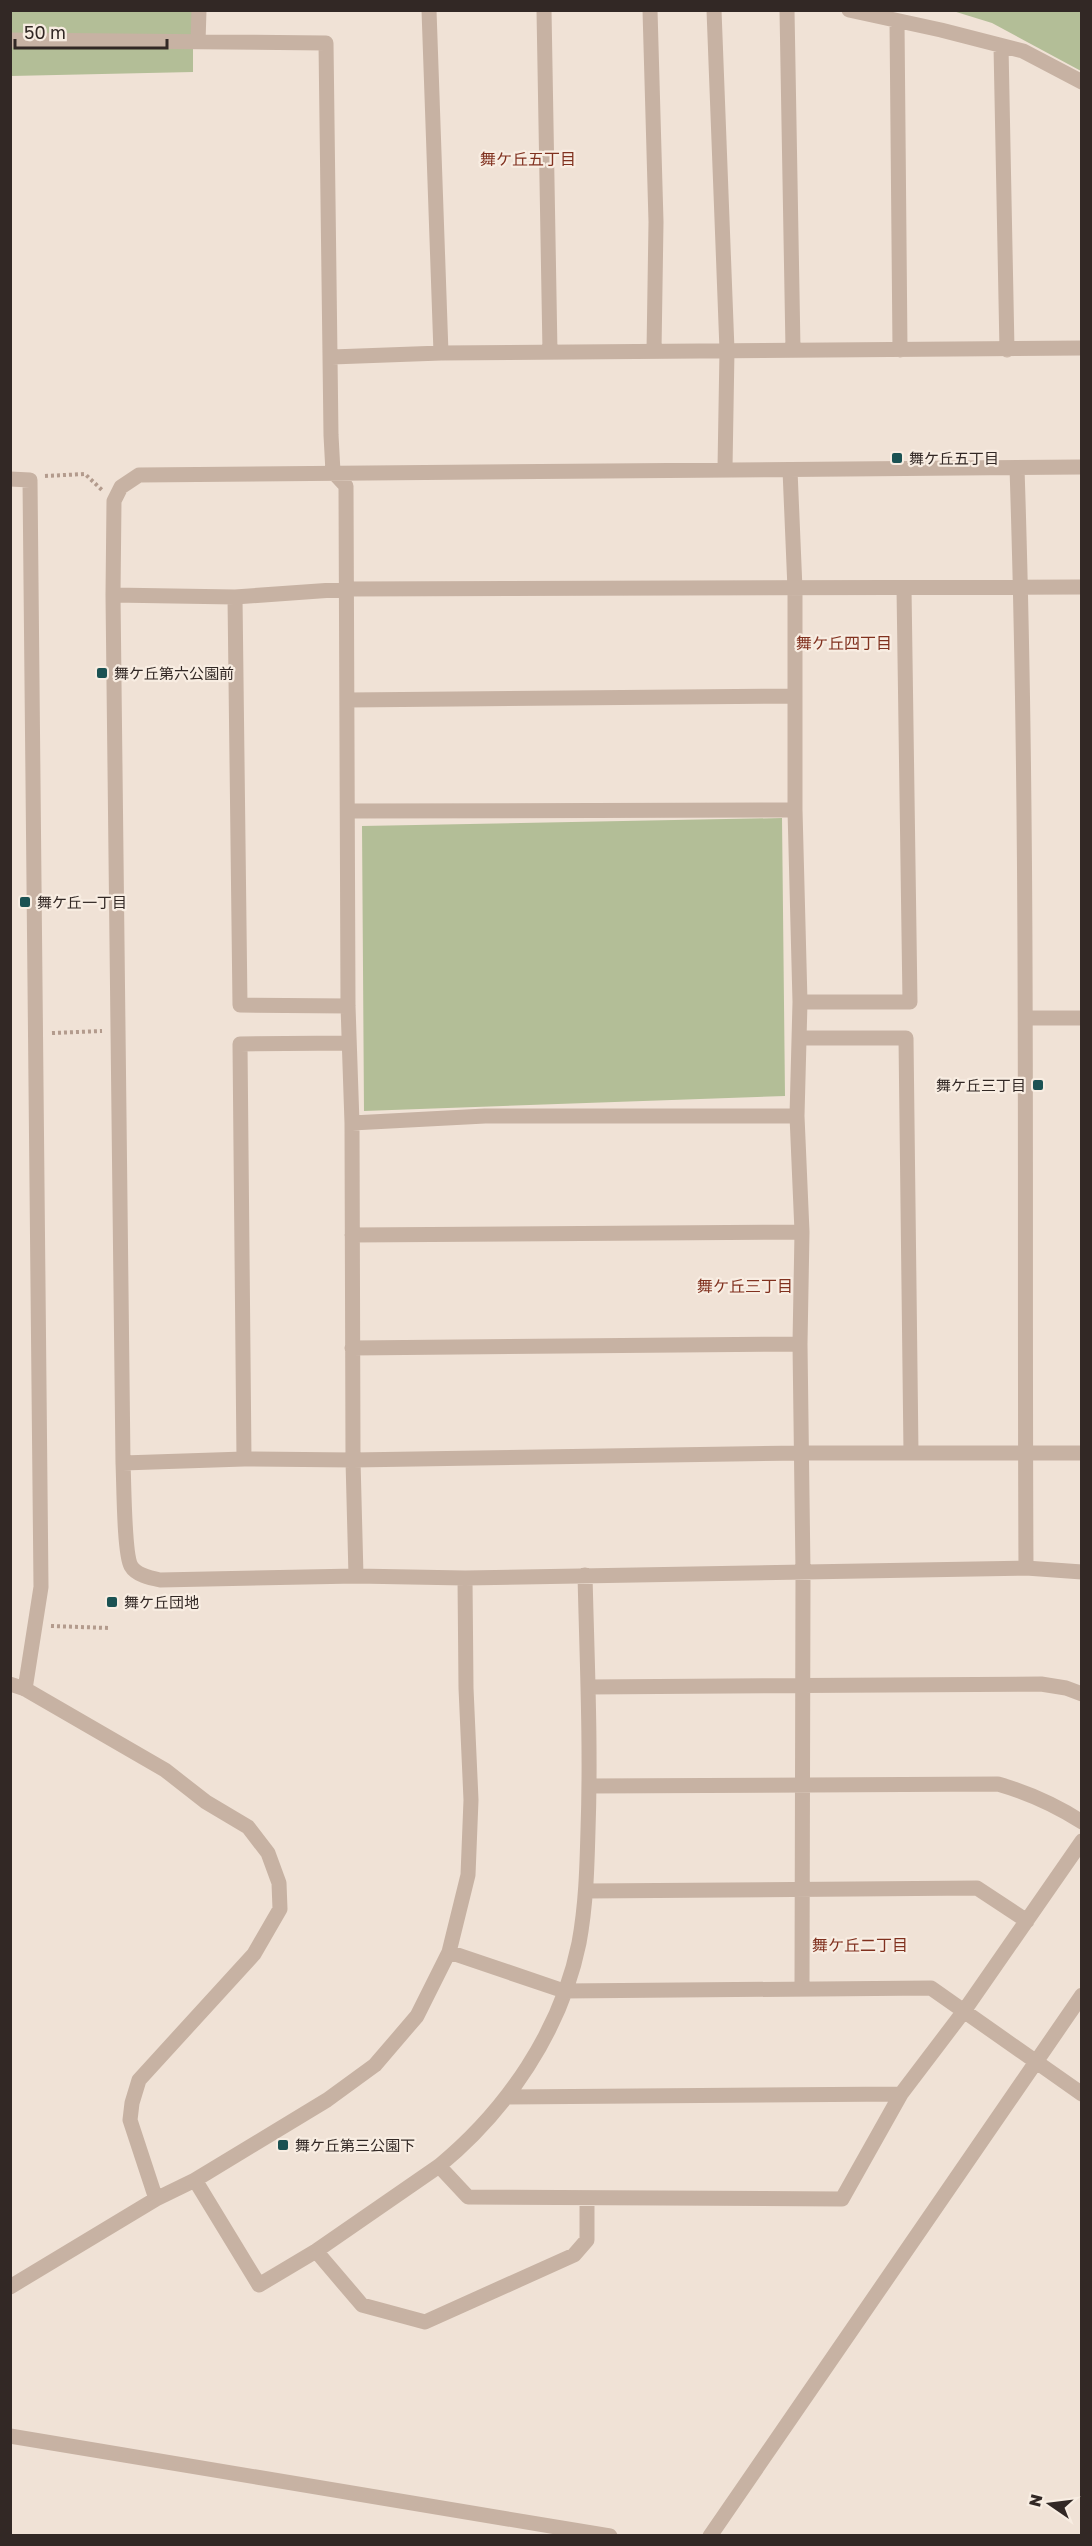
<svg xmlns="http://www.w3.org/2000/svg" width="1092" height="2546" font-family="'Golos Text','Noto Sans JP',sans-serif">
<style>
.green{fill:#b3be97}
.lines{fill:none;stroke-linecap:round;stroke-linejoin:round}
.path{stroke:#b39b8d;stroke-width:4;stroke-dasharray:3 3;stroke-linecap:butt}
.minor{stroke:#c7b2a3;stroke-width:15}
.poi-dot{fill:#1b5253;stroke:#f8ede2;stroke-width:2}
.labels{text-anchor:middle;dominant-baseline:central;stroke-width:4.5;stroke-linejoin:round;paint-order:stroke}
.poi-label{font-size:15px;fill:#322825;stroke:#f8ede2;text-anchor:start}
.neighbourhood-label{font-size:16px;fill:#80311f;stroke:#f8ede2}
</style>
<rect width="100%" height="100%" fill="#f0e2d6"/>
<!-- green -->
<path class="green" d="M10,11h183v61l-182,4z
M953,11h128v60l-89,-48z
M782,818l3,278 -421,15 -2,-285z"/>
<g class="lines">
<!-- path -->
<path class="path" d="M45,476l40,-2 17,16
M52,1033l50,-2
M51,1626l58,2"/>
<!-- minor -->
<path class="minor" d="M429,10l12,343
M544,10l6,342
M650,10l6,212 -2,129
M714,10l13,340 -2,118
M787,10l6,339
M849,10l92,20 82,21 59,31
M897,21l3,329
M10,40l316,3 5,392 2,37 13,14 2,520 4,117 1,337 3,116
M198,42l1,-32
M1001,46l6,304
M332,357l109,-4 641,-5
M1082,467l-943,8 -18,12 -7,14 -1,94 10,868c1,19 1,91 8,103 5,9 19,12 29,14l196,-4 109,2 561,-10 56,4
M1017,468c12,366 7,733 9,1100
M790,470l5,119v221l5,192 -3,114 5,116 -2,112 3,228 -1,416
M10,479l20,1 11,1107 -16,102
M113,595l122,2 112,-8 735,-2
M235,597l5,408 108,1
M348,700l447,-4
M348,811l447,-1
M800,1002h110l-6,-414
M1026,1018h56
M799,1038h107l5,415
M352,1123l133,-7h312
M352,1235l450,-3
M352,1348l448,-4
M244,1459l-4,-415 109,-1
M123,1463l121,-4 109,1 449,-7h280
M10,1684l15,5 140,81 41,32 42,25 20,26 11,30 1,26 -26,45 -115,126 -7,23 -2,17 26,79
M588,1687l453,-3 25,4 16,6
M590,1786l408,-2c31,9 56,20 84,38
M586,1891l391,-3 50,33
M449,1952l115,39 367,-3 151,106
M507,2097l394,-3
M439,2166l29,31 374,2 59,-105 63,-83 118,-170
M195,2180l64,105 57,-34 123,-85c68,-56 122,-135 140,-223 7,-38 8,-75 9,-113 3,-85 -1,-170 -3,-255
M316,2251l46,54 63,17 149,-67 13,-15v-42
M10,2287l146,-88 39,-19 132,-80 48,-35 42,-49 32,-64 19,-77 3,-75 -5,-112 -1,-110
M10,2436l600,100
M710,2536l372,-541"/>
</g>
<!-- markers -->
<g class="poi-dot">
<rect x="891" y="452" width="12" height="12" rx="3"/>
<rect x="96" y="667" width="12" height="12" rx="3"/>
<rect x="19" y="896" width="12" height="12" rx="3"/>
<rect x="1032" y="1079" width="12" height="12" rx="3"/>
<rect x="106" y="1596" width="12" height="12" rx="3"/>
<rect x="277" y="2139" width="12" height="12" rx="3"/>
</g>
<g class="labels">
<!-- poi labels -->
<g class="poi-label">
<text x="909" y="458">舞ケ丘五丁目</text>
<text x="114" y="673">舞ケ丘第六公園前</text>
<text x="37" y="902">舞ケ丘一丁目</text>
<text x="1026" y="1085" text-anchor="end">舞ケ丘三丁目</text>
<text x="124" y="1602">舞ケ丘団地</text>
<text x="295" y="2145">舞ケ丘第三公園下</text>
</g>
<!-- neighbourhood labels -->
<g class="neighbourhood-label">
<text x="528" y="159">舞ケ丘五丁目</text>
<text x="844" y="643">舞ケ丘四丁目</text>
<text x="745" y="1286">舞ケ丘三丁目</text>
<text x="860" y="1945">舞ケ丘二丁目</text>
</g>
</g>
<!-- border -->
<rect width="1092" height="2546" fill="none" stroke="#322825" stroke-width="24"/>
<!-- north arrow -->
<g transform="translate(1050 2504) rotate(284)" stroke="#f8ede2" stroke-width="4.5" paint-order="stroke">
<path d="M0-4.5L10 22L0 15L-10 22Z" fill="#322825"/>
<text y="-9" font-size="16" font-weight="bold" text-anchor="middle" fill="#322825">N</text>
</g>
<!-- scale -->
<path d="M15 39v9h152v-9" fill="none" stroke="#322825" stroke-width="3"/>
<text x="24" y="39" font-size="18" fill="#322825" stroke="#f8ede2" stroke-width="4.5" paint-order="stroke">50 m</text>
</svg>
